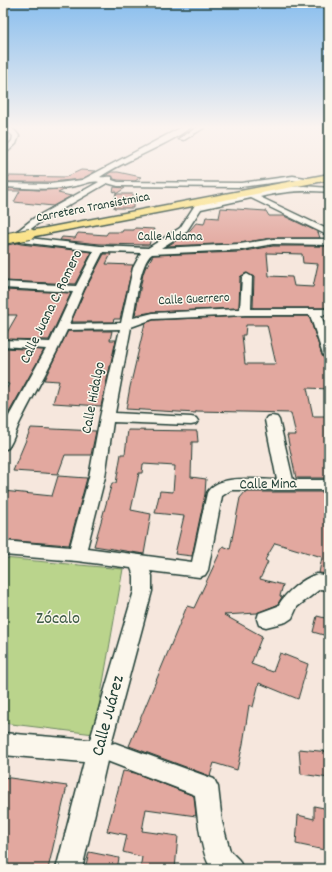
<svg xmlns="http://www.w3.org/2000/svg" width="332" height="872" font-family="Dekko,sans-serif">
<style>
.green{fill:#bad48c;stroke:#6c8860}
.building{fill:#e2a89f;stroke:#1f3d34;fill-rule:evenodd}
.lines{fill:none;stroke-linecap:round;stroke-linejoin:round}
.minor-casing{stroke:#1f3d34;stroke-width:3}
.major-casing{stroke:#1f3d34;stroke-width:3}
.minor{fill:#fbf7ec;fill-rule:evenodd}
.major{fill:#fae181;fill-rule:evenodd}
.major-bridge-casing{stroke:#1f3d34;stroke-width:12;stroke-linecap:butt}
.major-bridge{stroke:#fae181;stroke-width:10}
.labels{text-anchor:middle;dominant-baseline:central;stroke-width:3;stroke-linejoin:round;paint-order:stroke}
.far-street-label{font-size:13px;fill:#1f3d34;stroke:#fbf7ec}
.street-label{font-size:15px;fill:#1f3d34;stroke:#fbf7ec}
.near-park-label{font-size:18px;fill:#3e5b46;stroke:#fbf7ec}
.near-street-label{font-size:18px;fill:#1f3d34;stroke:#fbf7ec}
</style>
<rect width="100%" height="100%" fill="#f6e7dd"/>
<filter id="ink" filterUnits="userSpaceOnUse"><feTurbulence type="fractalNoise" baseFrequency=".025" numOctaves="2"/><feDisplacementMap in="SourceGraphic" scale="8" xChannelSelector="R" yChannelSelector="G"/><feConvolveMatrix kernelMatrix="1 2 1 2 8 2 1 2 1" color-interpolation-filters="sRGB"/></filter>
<g filter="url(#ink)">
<!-- green -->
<path class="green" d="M3,558l120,11 -29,165 -91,-11z"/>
<!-- building -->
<path class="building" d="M81,170l15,1 -14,8 -32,3h-46l5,-6 57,1z
M111,172h7l23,5 -6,4 -17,-1 -4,-1 -2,-3h-7z
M114,187l11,1 -9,6h17v14h-19l2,-17 -3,1z
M3,188l36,2 27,-1 -8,4 13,3 -18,10 -39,-4 6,-11h-17z
M221,208l45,3 3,5h15l34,16 2,6h-47l-33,5 -73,3 19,-11 10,-12 8,1 2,-7 13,1z
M135,228l19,1 -5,16 -49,-1 -40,-4 2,-3 13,1 3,-5 28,2 2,-3h14l1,-2h11z
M17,243l4,1 71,8 -17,32 -72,-3v-35z
M273,246h56v62h-76l1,-31 -8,-4 -6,4 -1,31 -86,4 -18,3 8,-41 3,-8h1l6,-11 87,-3zM267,253l35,1 1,9 15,1 -5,23 -19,-1 -2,-9 -23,-1z
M104,254h7l-5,10 27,1 -13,54h-6l-1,3h-42l14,-32z
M3,290l68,3 -22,47 -46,-1v-4l2,1 12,-21h-14z
M245,316h64l13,39 3,4 4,1v29l-22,-1 6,28h16v62h-33l-9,-43h9l-5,-22 -95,-2v2l-70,-4 4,-22 15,-64 8,-3zM246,325h21l9,39h-31l-3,-29h3z
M68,331h44l-2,9h6l-15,66 -48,-3 6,-22 -15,-1z
M3,348l41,2 -37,66 -4,-1v-20l6,-11 -6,-1z
M31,428l65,3 -5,24h-26l-7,19 -45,-3z
M128,430l69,1 1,11h-6l-1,35 15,2 -1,15 -13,62 -17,-2 9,-38 -29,-3 5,-22 13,1 2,-26 -32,-2 -1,9h-3l-8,37 20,4 -7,40 -50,-8 18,-63h4l5,-29h4z
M58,476l29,2 -18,67 -66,-5v-49l49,5z
M245,492h84v82l-10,-1 3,-16 -47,-14 -10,17 3,2 -8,17 23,6 -3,11 2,1 -5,8 -20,8 -33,2 38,21 -11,28 22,8 7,-19 28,11 -10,35 -39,-16 -6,24 -4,-2 -6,39 -6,26 -23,-7 -4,13 -81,-30 58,-140 7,2 29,-62 7,3 10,-51z
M317,616l12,3 -2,17 -14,-4z
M299,749l30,3v26l-28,-4z
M123,771l12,2 59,23 2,20 -50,-7 -4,22 36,5 -3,33h-35l2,-12 -19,-5 4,-17 -20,-4z
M3,777l64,9 -19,83h-45z
M314,806l15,3v42l-33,-7 2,-29 16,4z
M89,852l30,6 -2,11h-32z"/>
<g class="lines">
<!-- minor casing -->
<g class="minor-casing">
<path id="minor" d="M3,126c8,0 12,4 16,10l-3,8 -13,12v-6l9,-9 1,-5z
M184,126h8c-26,21 -64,32 -92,51 4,1 7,-1 12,0v3l6,2 123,1 52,-7 19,3 1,2 -4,2 -16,-3 -52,7 -123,-1 -11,-3 -67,39 -20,15 80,9 48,2 32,-20 15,-23 88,-18 21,-1 25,2v4c-25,-2 -44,-1 -69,5l69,33v6l-78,-38 -50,11 -15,23 -25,16 79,-4 33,-5h56v6l-56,-1 -33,6 -88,4c-12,8 -16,49 -19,64l20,-5 87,-4 2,-32 5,-3 5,3 -1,32h78v6h-8l8,24v20l-4,-1 -2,-3 -13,-40h-65l-92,4 -22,8 -16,86 76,4 5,1 2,3 -2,3 -5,1 -78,-3 -8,55 -18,71 105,14 15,-69c11,-20 51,-13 70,-13l-12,-60 2,-3 5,-1 5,1 2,3 14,60h36v10h-98l-9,6 -14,74 -3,5 -6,2 -49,-6 2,5v15l-41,153 4,-1 99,36 4,8 4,35 8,29 9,9 4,9h-31c-11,-12 -15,-57 -17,-74l-88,-34 -25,108h-26l28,-107 -81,-7v-22l87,7 44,-149v-15l-3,-8 -54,-7 -74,-6v-14l67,6 19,-70 11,-60 20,-88 -53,1c-14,31 -31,60 -46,90 -5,9 -7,20 -13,28l-5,2 1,-25 42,-76 -43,-3v-6l47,2 23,-50 -70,-4v-6l73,4 18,-35 -81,-10h-7l-3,-5 7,-1 10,-6 14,-11 65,-36c-7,-2 -16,3 -24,4 -23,5 -48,2 -72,1v-4l47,1 32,-4zM103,252l38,1 -8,15 -12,55 -52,1 15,-35z
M199,126h8l-23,14 -5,-1z
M317,574l12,2v14l-9,-1 -23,18 -5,11 -6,4 -20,5 -7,-2 -2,-6 2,-6 19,-7c8,-14 24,-27 39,-32z"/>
</g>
<!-- major casing -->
<g class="major-casing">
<path id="major" d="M329,174v6l-299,57 -5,-3 5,-3z"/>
</g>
<!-- minor -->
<use href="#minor" class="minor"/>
<!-- major -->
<use href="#major" class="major"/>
<!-- major-bridge casing -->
<g class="major-bridge-casing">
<path id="major-bridge" d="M3,239l27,-5"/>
</g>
<!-- major-bridge -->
<use href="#major-bridge" class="major-bridge"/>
</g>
</g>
<!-- sky -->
<linearGradient id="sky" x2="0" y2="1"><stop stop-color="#89beee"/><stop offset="0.51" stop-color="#fbf4f0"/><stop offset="1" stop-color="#fbf4f0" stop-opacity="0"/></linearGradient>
<rect width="332" height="249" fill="url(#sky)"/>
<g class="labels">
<!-- far-street labels -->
<g class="far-street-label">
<text transform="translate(93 208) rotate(-11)">Carretera Transistmica</text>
<text x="170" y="237">Calle Aldama</text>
<text transform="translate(194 300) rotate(-3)">Calle Guerrero</text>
</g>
<!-- street labels -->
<g class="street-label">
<text transform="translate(52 307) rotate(-64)">Calle Juana C. Romero</text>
<text transform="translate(94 398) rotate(-79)">Calle Hidalgo</text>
<text transform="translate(268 485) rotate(-1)">Calle Mina</text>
</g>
<!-- near-park labels -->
<g class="near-park-label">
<text x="58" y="619">Zócalo</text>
</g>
<!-- near-street labels -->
<g class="near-street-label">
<text transform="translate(109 716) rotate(-75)">Calle Juárez</text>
</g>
</g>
<!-- margin -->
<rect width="332" height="872" fill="none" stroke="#fbf7ec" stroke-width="16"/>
<rect x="8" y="8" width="316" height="856" fill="none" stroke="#1f3d34" stroke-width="1.5" filter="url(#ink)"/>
</svg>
